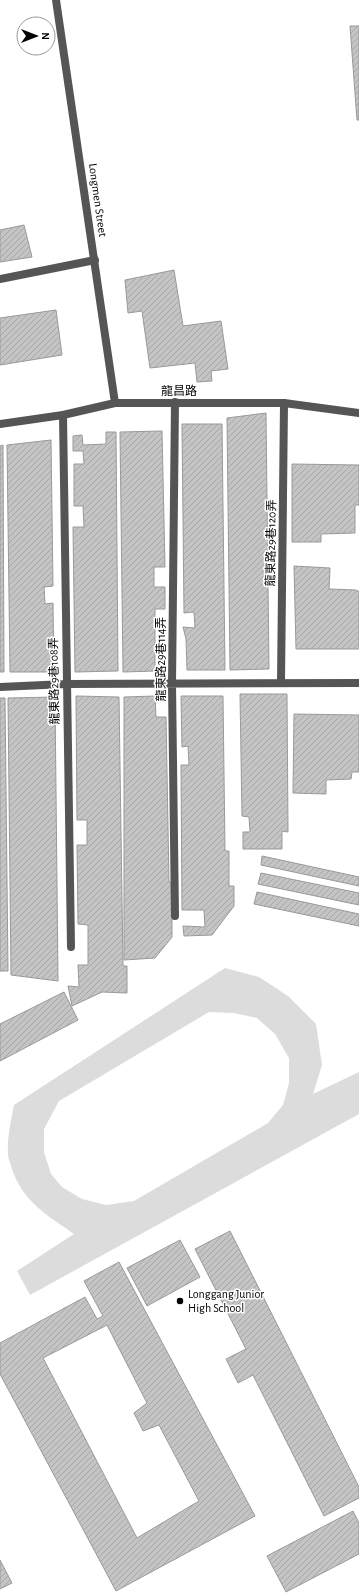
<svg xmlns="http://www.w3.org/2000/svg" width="359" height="1596" font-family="'Alegreya Sans','Noto Sans TC',sans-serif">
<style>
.green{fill:#dcdcdc;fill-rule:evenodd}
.building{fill:url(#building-hatch);stroke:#999;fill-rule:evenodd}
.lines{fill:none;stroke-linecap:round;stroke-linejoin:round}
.service{stroke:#555;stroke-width:8}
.minor{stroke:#555;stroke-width:8}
.poi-dot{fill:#000;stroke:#fff;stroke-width:1.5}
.labels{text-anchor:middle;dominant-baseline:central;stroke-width:3;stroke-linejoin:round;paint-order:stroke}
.street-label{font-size:12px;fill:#000;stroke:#fff}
.poi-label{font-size:12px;fill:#000;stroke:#fff;text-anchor:start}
</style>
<defs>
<pattern id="building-hatch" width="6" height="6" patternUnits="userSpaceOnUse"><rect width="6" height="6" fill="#c4c4c4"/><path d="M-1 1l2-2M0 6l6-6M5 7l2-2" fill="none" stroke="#a7a7a7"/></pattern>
</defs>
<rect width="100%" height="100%" fill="#fff"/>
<!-- green -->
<path class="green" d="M225,968l34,9 29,19 28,28 6,41 -9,29 46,-22v42l-329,181 -13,-24 57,-37c-27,-19 -51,-32 -62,-65 -1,-5 -4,-10 -4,-15 -1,-16 3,-33 6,-49zM209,1012l25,1 23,5 18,16 14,24v25l-6,22 -15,18 -134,78 -28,4 -24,-6 -20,-12 -11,-13 -7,-22v-23l15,-28z"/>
<!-- building -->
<path class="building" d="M350,26h9v94h-2z
M24,225l8,32 -32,5v-32z
M174,270l9,56 38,-5 7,48 -17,2 1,10 -15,1 -2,-19 -45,5 -8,-57 -14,2 -3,-33z
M56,310l6,45 -62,10v-47z
M266,413l3,256 -39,1 -3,-252z
M182,424h40l3,246h-38l-1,-31 -3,-12 12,1 -1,-16 -10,1z
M162,431l3,136h-11v20h11v22h-10v62l-32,1 -3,-240z
M106,432h10l2,239 -43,1 -2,-145h11l-1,-21h-9v-42h10l-1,-13h-10v-15l9,-1 1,10 23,-1z
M51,440l2,146 -9,1 1,17 8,-1 1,69h-44l-3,-227z
M3,445l1,227h-4v-226z
M292,464l67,1v40h-4v28l-34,1v8h-29z
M294,566l36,2 -1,21 27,1 1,1h2v58h-63z
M240,694h47l1,138 -6,-1v18h-39v-17h7l-1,-15 -7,-1z
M76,696l43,1 4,269h4v27l-25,-1 -30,14 -4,-20 11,1 -1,-22h10v-40l-10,-1 -1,-79h10v-25h-10z
M155,696l1,21h10l3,165h3v55l-17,21 -31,2v-263z
M181,696h42l2,155h4v35h5v20l-22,29 -28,1 -1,-10 22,1 -1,-17h-22l-1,-145h8l-1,-19 -6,1z
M55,697l3,284 -47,-6 -3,-277z
M0,698h5l3,273h-8z
M294,714l65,1v57h-7l-1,7 -25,1v14l-33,-1z
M262,856l97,21v9l-98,-21z
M261,873l98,20v12l-101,-21z
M257,892l102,22v12l-105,-22z
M64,992l14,28 -78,41v-37z
M230,1231l129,256v11l-35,18 -71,-141 -15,8 -12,-24 20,-10 -51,-100z
M180,1240l20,37 -53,29 -20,-38z
M119,1262l136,254 -139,75 -116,-217v-31l85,-46 12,22 6,-3 -19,-35zM107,1325l40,78 -13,10 9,18 16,-6 40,76 -62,37 -94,-180z
M353,1511l6,12v31l-73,38 -19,-36z
M0,1560l12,23 -12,6z"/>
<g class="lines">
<!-- service -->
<path class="service" d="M0,279l95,-19
M175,402l-3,282 3,232
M63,415l8,532
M281,683l3,-280
M0,687l66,-3 293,-1"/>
<!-- minor -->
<path class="minor" d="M56,0l59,403
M0,424l63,-9 52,-12h169l75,10"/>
</g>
<!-- markers -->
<circle class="poi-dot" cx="180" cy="1301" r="4"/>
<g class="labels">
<!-- street labels -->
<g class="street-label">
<text transform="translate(98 200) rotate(82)">Longmen Street</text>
<text x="179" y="391">龍昌路</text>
<text transform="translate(271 543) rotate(-89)">龍東路29巷120弄</text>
<text transform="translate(161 659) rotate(-90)">龍東路29巷114弄</text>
<text transform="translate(54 681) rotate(-91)">龍東路29巷108弄</text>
</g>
<!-- poi labels -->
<g class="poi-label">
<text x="188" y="1294">Longgang Junior<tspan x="188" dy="14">High School</tspan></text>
</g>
</g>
<!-- north arrow -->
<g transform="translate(36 36) rotate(90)"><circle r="19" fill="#ffffff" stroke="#999999"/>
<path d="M0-3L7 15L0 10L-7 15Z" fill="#000000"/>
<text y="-6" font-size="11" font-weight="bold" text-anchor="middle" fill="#000000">N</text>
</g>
</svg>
